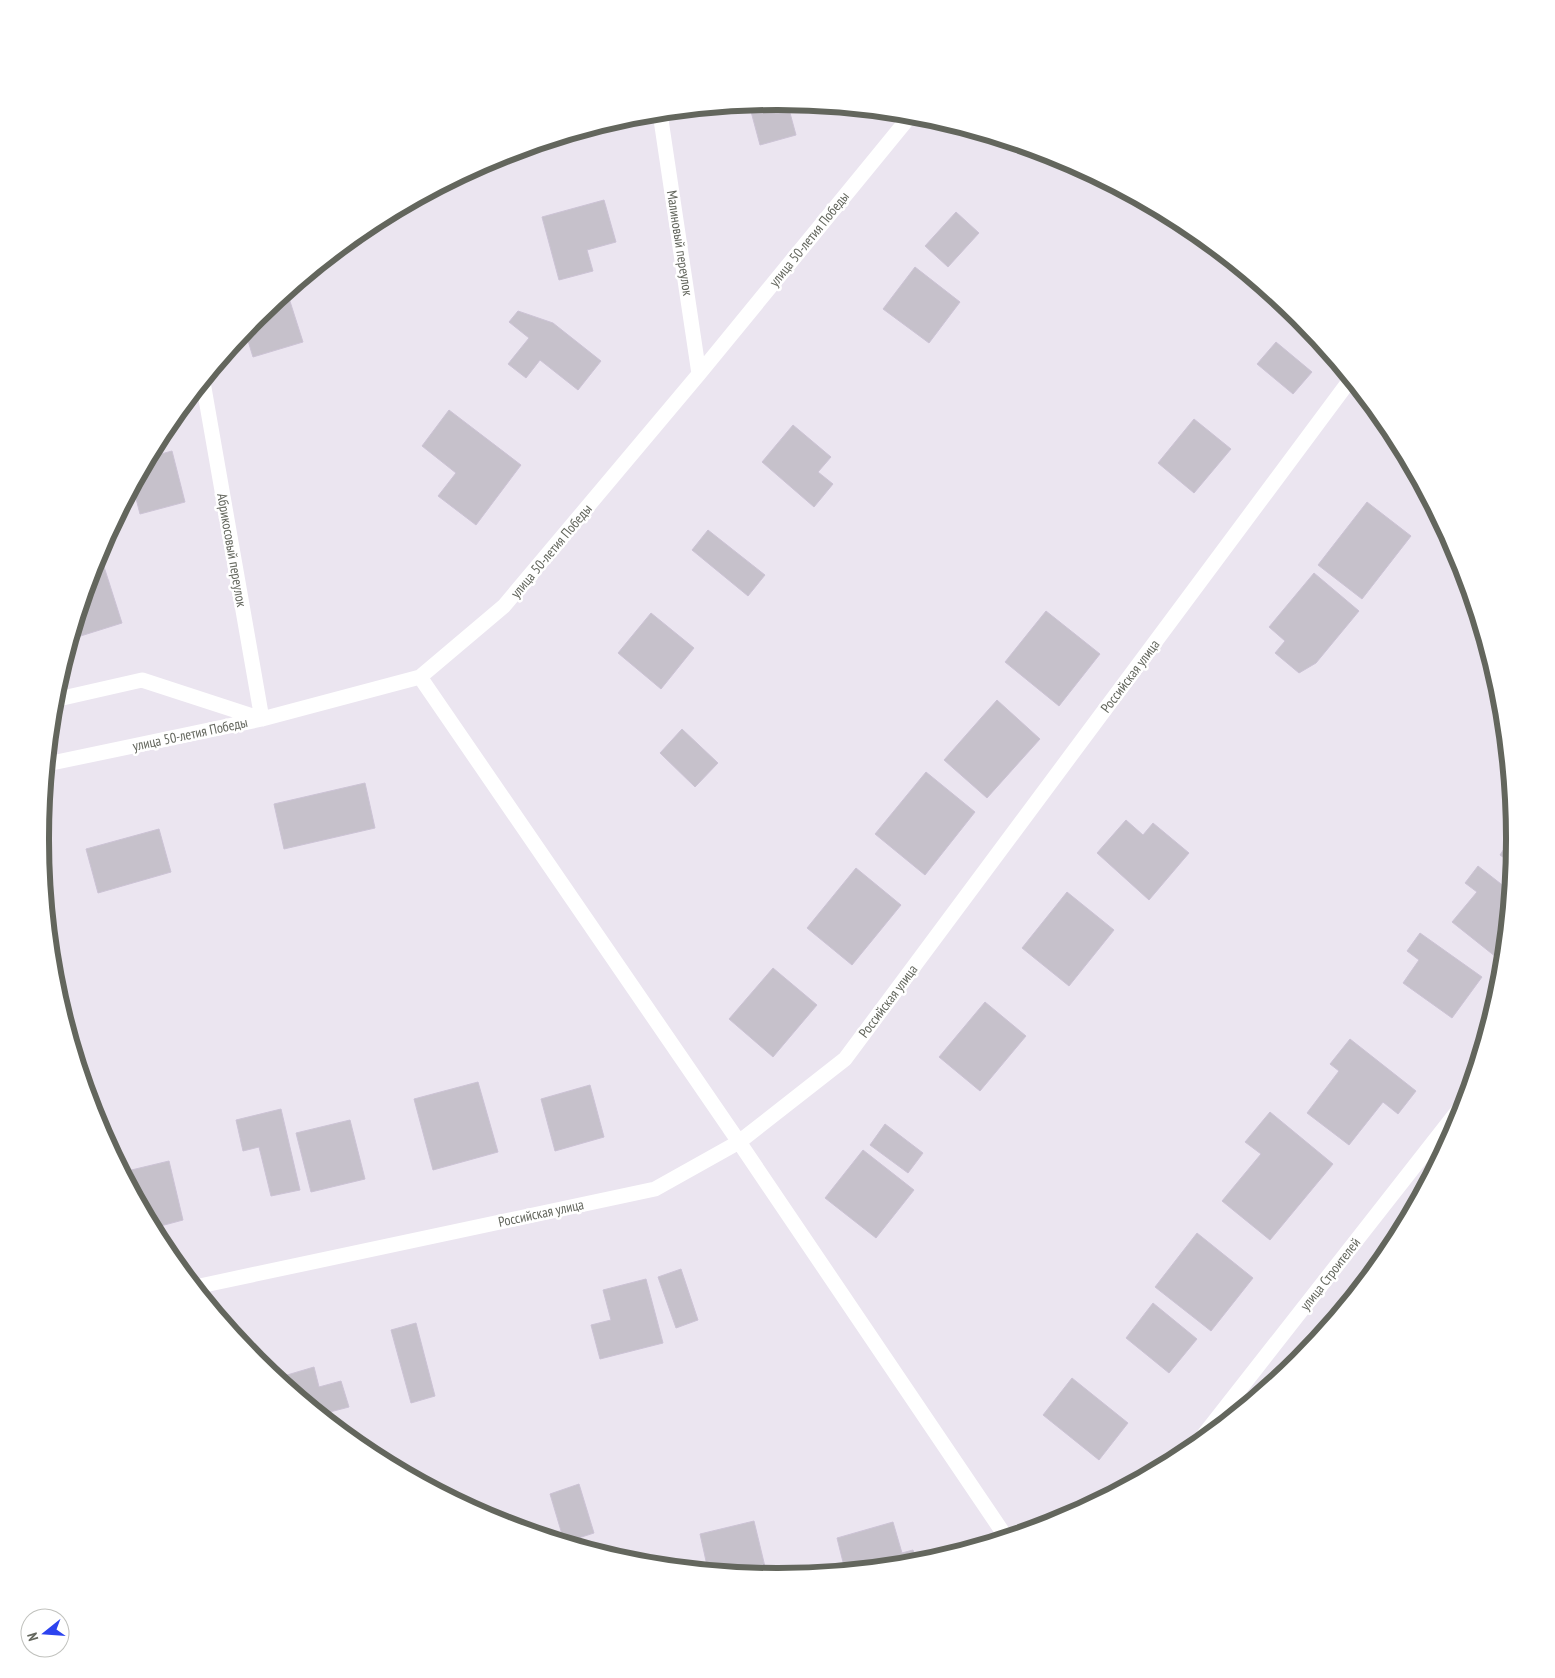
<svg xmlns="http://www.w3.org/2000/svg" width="1555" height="1678" font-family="'PT Sans Narrow',sans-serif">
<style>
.building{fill:#c6c1cb;stroke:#ccc3d5}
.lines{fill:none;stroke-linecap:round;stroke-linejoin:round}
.minor{stroke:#fff;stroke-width:15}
.labels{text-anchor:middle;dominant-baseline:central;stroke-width:5;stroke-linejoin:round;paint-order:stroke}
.street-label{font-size:14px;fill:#63665d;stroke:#fff}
.rim{fill:none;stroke:#63665d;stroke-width:6}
</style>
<rect width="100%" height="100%" fill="#ebe5f0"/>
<!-- building -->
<path class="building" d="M778,102h9l9,33 -36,10 -11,-41z
M604,200l12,42 -29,8 6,21 -34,9 -17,-63z
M956,212l23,21 -31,34 -23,-21z
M915,267l45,35 -31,41 -46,-34z
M287,292l16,50 -50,15 -8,-26 11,-14z
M518,311l35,12 48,38 -23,29 -38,-30 -14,18 -18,-14 21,-26 -20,-16z
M1290,311l9,7 15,18 -26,-22z
M1276,342l36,30 -19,22 -36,-30z
M449,410l72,55 -45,60 -38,-29 18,-23 -34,-27z
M1194,419l37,30 -37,44 -36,-30z
M793,425l38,32 -13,15 15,12 -19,23 -52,-45z
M172,451l13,51 -45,12 -7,-27 17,-30z
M1367,502l44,34 -49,63 -44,-34z
M708,530l57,45 -17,21 -56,-46z
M99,551l23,72 -51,16 25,-82z
M1314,573l45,38 -43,52 -17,10 -24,-20 10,-12 -16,-14z
M1046,611l54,43 -41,52 -54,-44z
M651,613l43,35 -33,41 -43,-36z
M997,700l43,39 -53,59 -43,-38z
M682,729l36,34 -23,24 -35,-34z
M926,772l49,40 -50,63 -50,-41z
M365,783l10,45 -91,21 -10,-45z
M1126,820l17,15 10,-12 36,30 -40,47 -52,-47z
M159,829l12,43 -73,21 -12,-44z
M1514,833l1,6 -2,25 -13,-9z
M1478,866l32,25 -6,56 -8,10 -44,-35 25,-30 -12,-9z
M856,868l45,37 -49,60 -45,-37z
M45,891l11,42 -7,2z
M1067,892l47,38 -45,56 -47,-38z
M1420,933l62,44 -30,41 -49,-35 16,-23 -12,-9z
M773,968l44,37 -44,52 -44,-38z
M985,1002l41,34 -46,55 -41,-34z
M1350,1039l66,52 -18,23 -15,-12 -34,43 -42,-32 32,-42 -9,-7z
M478,1082l20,70 -65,18 -19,-71z
M590,1085l14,52 -49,14 -14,-52z
M281,1109l19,81 -29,6 -12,-49 -16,4 -7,-31z
M1270,1112l63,52 -63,76 -48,-39 39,-47 -16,-12z
M350,1120l15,59 -54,13 -15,-59z
M885,1124l38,29 -15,20 -38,-28z
M863,1150l51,40 -38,48 -51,-40z
M169,1161l14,59 -30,8 -30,-56z
M1197,1233l56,45 -42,53 -56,-44z
M681,1269l17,51 -22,8 -18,-51z
M646,1279l17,64 -63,16 -9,-34 20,-5 -8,-30z
M1153,1303l44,36 -28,34 -43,-35z
M416,1323l19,73 -24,7 -20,-73z
M314,1367l5,20 22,-6 8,26 -23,6 1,6 -50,-41z
M1072,1378l56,45 -29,37 -56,-45z
M579,1484l15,49 -28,9 -2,-1 -14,-47z
M754,1521l13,54 -59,-5 -8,-36z
M893,1522l9,31 11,-3 4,13 -72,7 -8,-32z"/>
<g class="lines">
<!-- minor -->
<path class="minor" d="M660,113l39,261
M420,677l319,465 267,395
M54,700l88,-20 120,39 -59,-337
M47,764l215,-45 158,-42 84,-71 195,-232 212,-259
M195,1287l460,-98 84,-47 106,-83 505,-679
M1196,1445l268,-342"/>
</g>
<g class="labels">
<!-- street labels -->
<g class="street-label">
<text transform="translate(809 239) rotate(-51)">улица 50-летия Победы</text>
<text transform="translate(680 243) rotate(81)">Малиновый переулок</text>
<text transform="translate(232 550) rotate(80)">Абрикосовый переулок</text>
<text transform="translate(551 551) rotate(-50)">улица 50-летия Победы</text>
<text transform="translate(1130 676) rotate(-53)">Российская улица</text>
<text transform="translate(190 734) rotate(-12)">улица 50-летия Победы</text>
<text transform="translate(888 1001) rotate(-53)">Российская улица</text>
<text transform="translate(541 1213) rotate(-12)">Российская улица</text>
<text transform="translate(1330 1274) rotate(-52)">улица Строителей</text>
</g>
</g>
<!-- crop -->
<path d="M0 0H1555V1678H0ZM777 110H778A728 728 0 0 1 1506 838V840A728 728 0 0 1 778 1568H777A728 728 0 0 1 49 840V838A728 728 0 0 1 777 110Z" fill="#fff" fill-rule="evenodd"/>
<path class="rim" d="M777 110H778A728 728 0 0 1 1506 838V840A728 728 0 0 1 778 1568H777A728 728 0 0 1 49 840V838A728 728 0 0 1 777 110Z"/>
<!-- north arrow -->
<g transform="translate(45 1633) rotate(253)"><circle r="24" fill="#ffffff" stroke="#c1c2be"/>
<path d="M0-4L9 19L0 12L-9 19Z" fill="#2c43ef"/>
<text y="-8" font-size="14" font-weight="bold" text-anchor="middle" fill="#63665d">N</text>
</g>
</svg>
